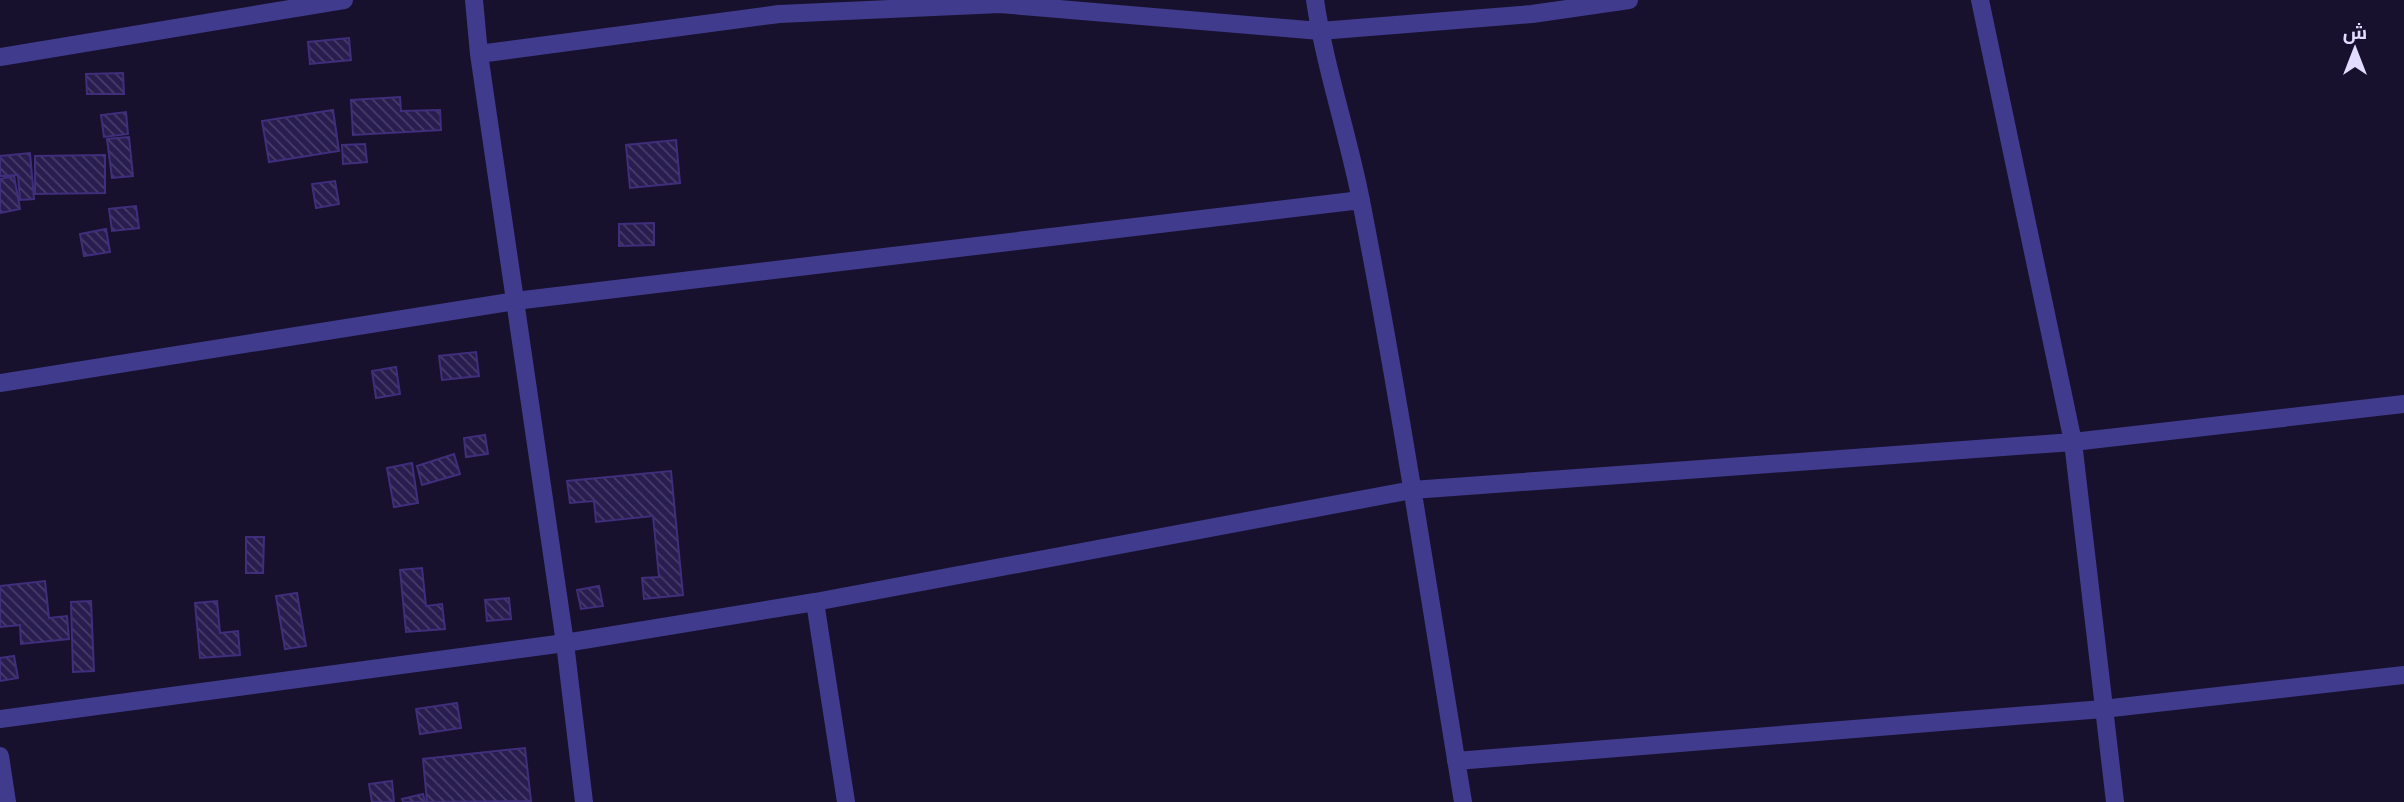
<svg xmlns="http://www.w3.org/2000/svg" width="2404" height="802" font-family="Inter,Cairo,sans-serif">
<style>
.building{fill:url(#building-back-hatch);stroke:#3f2e7b;stroke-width:2}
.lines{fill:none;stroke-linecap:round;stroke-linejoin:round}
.minor{stroke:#403b8d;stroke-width:18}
</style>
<defs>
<pattern id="building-back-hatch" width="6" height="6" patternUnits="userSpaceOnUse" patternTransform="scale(1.75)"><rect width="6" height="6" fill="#281d4f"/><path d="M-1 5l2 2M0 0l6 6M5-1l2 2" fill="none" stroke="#473d69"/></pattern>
</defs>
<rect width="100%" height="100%" fill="#17112d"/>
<!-- building -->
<path class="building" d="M349,38l2,22 -41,4 -2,-22z
M123,73l1,21h-37l-1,-20z
M400,97l1,14 39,-1 1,20 -88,5 -2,-35z
M333,110l6,41 -70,11 -7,-41z
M126,112l2,22 -24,3 -3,-22z
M129,137l4,39 -21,2 -5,-39z
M676,140l4,43 -50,5 -4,-43z
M365,144l2,18 -24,2 -1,-19z
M30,153l4,46 -14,1 -2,-25 -18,1v-20z
M105,155v38l-70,1v-38z
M14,176l6,33 -20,4v-34z
M335,181l4,23 -23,4 -4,-24z
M136,206l3,22 -27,3 -3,-22z
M654,223v22l-35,1v-22z
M106,229l4,23 -26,4 -4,-22z
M476,352l3,24 -37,4 -3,-24z
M396,367l4,27 -24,4 -4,-27z
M485,435l3,19 -22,3 -2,-19z
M454,454l6,20 -38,11 -5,-19z
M412,463l6,40 -24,4 -7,-39z
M671,471l12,124 -39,4 -2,-21 17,-1 -6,-61 -57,6 -2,-21 -24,2 -3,-22z
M246,537h18l-1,36h-17z
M422,568l4,38 16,-2 3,25 -39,3 -6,-62z
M45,581l4,37 18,-2 2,23 -48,5 -1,-19 -20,2v-41z
M599,586l4,20 -22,3 -4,-19z
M297,593l9,53 -21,3 -9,-53z
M509,598l2,21 -24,2 -2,-21z
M91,601l3,70 -21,1 -2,-70z
M217,601l3,32 18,-2 2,24 -40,3 -5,-55z
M14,656l4,22 -18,3v-23z
M457,703l4,25 -41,6 -4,-25z
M525,748l6,53 -104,1 -4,-43z
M392,781l2,21h-22l-3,-18z
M423,794l2,8h-22l-1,-3z"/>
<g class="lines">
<!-- minor -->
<path class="minor" d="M474,0l5,54 86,589 19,159
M1315,0c10,68 33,134 46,201 39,199 69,401 102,601
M1980,0l93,442 42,360
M479,54l300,-40 221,-10 320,27 212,-17 97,-14
M0,57l344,-57
M0,383l515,-82 846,-101
M815,602l31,200
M0,719l565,-76 250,-41 597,-112 661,-48 331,-38
M0,756l7,46
M1456,761l647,-52 301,-34"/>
</g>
<!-- north arrow -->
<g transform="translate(2355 49)" stroke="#17112d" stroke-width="5" paint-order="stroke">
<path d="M0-5L12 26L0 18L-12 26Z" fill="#e2ddff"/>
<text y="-10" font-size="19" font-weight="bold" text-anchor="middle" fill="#e2ddff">ش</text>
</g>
</svg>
